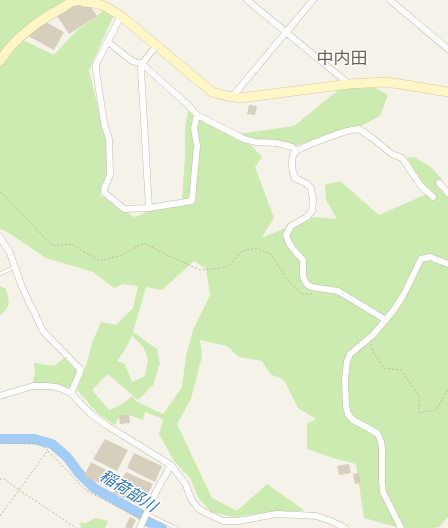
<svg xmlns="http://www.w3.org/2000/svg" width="448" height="528" font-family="'Exo 2','Noto Sans JP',sans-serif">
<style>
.green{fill:#ccebb0;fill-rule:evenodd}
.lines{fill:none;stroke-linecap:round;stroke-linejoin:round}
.river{stroke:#a3cdf4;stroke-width:10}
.building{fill:#d7cfbd}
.lane-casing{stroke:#c1bbab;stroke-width:4}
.street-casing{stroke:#c1bbab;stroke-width:7}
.secondary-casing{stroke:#d7ca97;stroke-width:10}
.path{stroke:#c3b89b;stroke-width:1;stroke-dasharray:2 2;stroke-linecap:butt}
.lane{stroke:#fff;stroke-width:3}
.street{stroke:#fff;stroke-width:6}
.secondary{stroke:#fff6c8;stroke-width:9}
.labels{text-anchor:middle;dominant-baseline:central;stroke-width:3;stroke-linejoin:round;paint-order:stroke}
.water-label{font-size:16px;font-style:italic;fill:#2a73ba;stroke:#fff}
.quarter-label{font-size:17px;fill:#6c624d;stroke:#fff}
</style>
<rect width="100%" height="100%" fill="#f5f2e9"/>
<!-- green -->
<path class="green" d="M0,0h66l-29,17 -14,23 31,15 23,-25 29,-21 8,6 -25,55 18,76 1,27 -8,22 34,22 48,-18 3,-40v-30l3,-18 50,29 13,5 11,12 -7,10 19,51 -13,20 52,-21 24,2 -11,-19 -1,-15 15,-4 39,34 50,-22 -22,-35 7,-1 17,10 10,11 7,16v323l-9,10 -6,1h-33l-36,-10 -8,-54 -23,-6 -26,-9v-25l9,-5 -18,-11 -14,-28 -14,-6 -8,-13 -23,-4 -12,-11 -27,-6 2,16 -11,43 -14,25 35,74 25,13 30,-27 38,27h-28l-43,6 -23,-5 -13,-15 -8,-19 -16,-17 -15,-27 4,-13v-2l-18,-7 -2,8 -14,-5h-9l-5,10 -17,-11 -21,-24 10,-27 5,-20 9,-21 15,3 17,-17 5,-22 -15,-2 -9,4 -21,-16 -47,-14 -40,-27 -6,-2zM194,261l12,8 4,26 -17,35 -7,26 -4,31 -18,26 -1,2v-1l-26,-12 -5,-6 -11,9 -12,5 -17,-20 16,-16 30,26 15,-15 6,-19 1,-2 -3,-15 -24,-17 13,-45 16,3zM132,335l12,13 4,12 -3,16 -13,6 -7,-18 -8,-3 8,-11z
M372,86l16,9 -8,21 -21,11 -13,1 -48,17 -43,-4 -17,-7 56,-8 47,-38z
M0,286l6,3c3,12 6,17 -6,26z
M64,358l12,12v6l-6,12 -18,-5h-19l2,-10 -1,-10 20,3z
M95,518l13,3 -3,7h-24l-1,-6 6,1z"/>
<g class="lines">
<!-- river -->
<path class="river" d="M0,439h34l18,5 15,13 12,16 15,15 48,27 6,7 14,6"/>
</g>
<!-- building -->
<path class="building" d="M77,3l12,1 8,12 -28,18 -12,-18z
M42,20l22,12 -10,18 -26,-14 4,-7 4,2z
M249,105l8,1 -2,9 -8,-1z
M119,415h10l1,8 -10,1z
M105,439l23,11 -11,21 -24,-12z
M134,453l28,13 -7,16 -28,-14z
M91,462l24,13 -6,13 -25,-12z
M349,464l2,9 -12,2 -2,-9z
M126,472l27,12 -12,22 -28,-13z
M359,473l2,10 -6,1 -2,-10z
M130,517l6,3 -4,8h-5l-2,-1z"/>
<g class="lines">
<!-- lane casing -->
<g class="lane-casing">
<path id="lane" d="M0,274l15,-7
M147,514l29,14"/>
</g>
<!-- street casing -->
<g class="street-casing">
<path id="street" d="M247,0l102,84
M390,0l58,49
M121,16l-25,48v6l8,53 5,16 1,36 -6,14 1,4 19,16 25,-1 43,-7 5,-55 -3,-18 3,-13
M108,42l24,19 10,3 45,40 10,11 47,24 12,3 21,1 15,4 4,4
M232,97l81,-97
M439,183l9,10
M149,208l-8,-138 1,-6 14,-18
M0,237l10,16 12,34 21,44 38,39 -10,23
M386,320l-48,-29 -27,-4 -4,-3 -2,-3 -2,-5v-16l-10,-11 -4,-6 -3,-8 5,-9 16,-9 5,-6 1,-11 -2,-12 -4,-4 -12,-6c-3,-7 -5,-19 0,-26 4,-4 41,-18 49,-20 5,-2 10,-2 15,-3l13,9 20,16 10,4 19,28 12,11
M0,396l33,-10h12l12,1 14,6 9,10 12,12 14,10 65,40 15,20 5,14 7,9 6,4 19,9h16l37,-7 22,1 18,1 15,5 14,7
M140,528l16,-36 15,-27
M401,528l-18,-36 -1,-10v-33l-1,-8 -4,-8 -24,-13 -5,-6 -2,-8 -1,-26 2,-19 3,-7 23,-19 20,-24 10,-15 18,-37 9,-2 18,7"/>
</g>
<!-- secondary casing -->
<g class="secondary-casing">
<path id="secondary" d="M0,61c14,-23 38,-40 62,-53 4,-2 9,-7 13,-7 3,-1 7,0 9,1 17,1 23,5 37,14l91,76c10,3 18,5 28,6l109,-14 36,-2 15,2 48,8"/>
</g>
<!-- path -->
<path class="path" d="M0,192c19,17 35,37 53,54l18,-2 29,17 22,-6 22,-12 21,11 35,16 14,-1 15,-3 13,-15 14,-3 15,6 15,24 15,16h12
M371,344l3,10 10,14 17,2 18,26v17l17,-3 12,-20
M0,443l38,1 10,6 -29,40 -15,-11h-4
M48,451l39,40 52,27
M0,516l19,-26 35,23 22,15"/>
<!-- lane -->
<use href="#lane" class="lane"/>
<!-- street -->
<use href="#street" class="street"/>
<!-- secondary -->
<use href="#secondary" class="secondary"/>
</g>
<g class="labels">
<!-- water labels -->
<g class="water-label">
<text transform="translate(129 490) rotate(32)">稲荷部川</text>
</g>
<!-- quarter labels -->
<g class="quarter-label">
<text x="342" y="57">中内田</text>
</g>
</g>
</svg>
